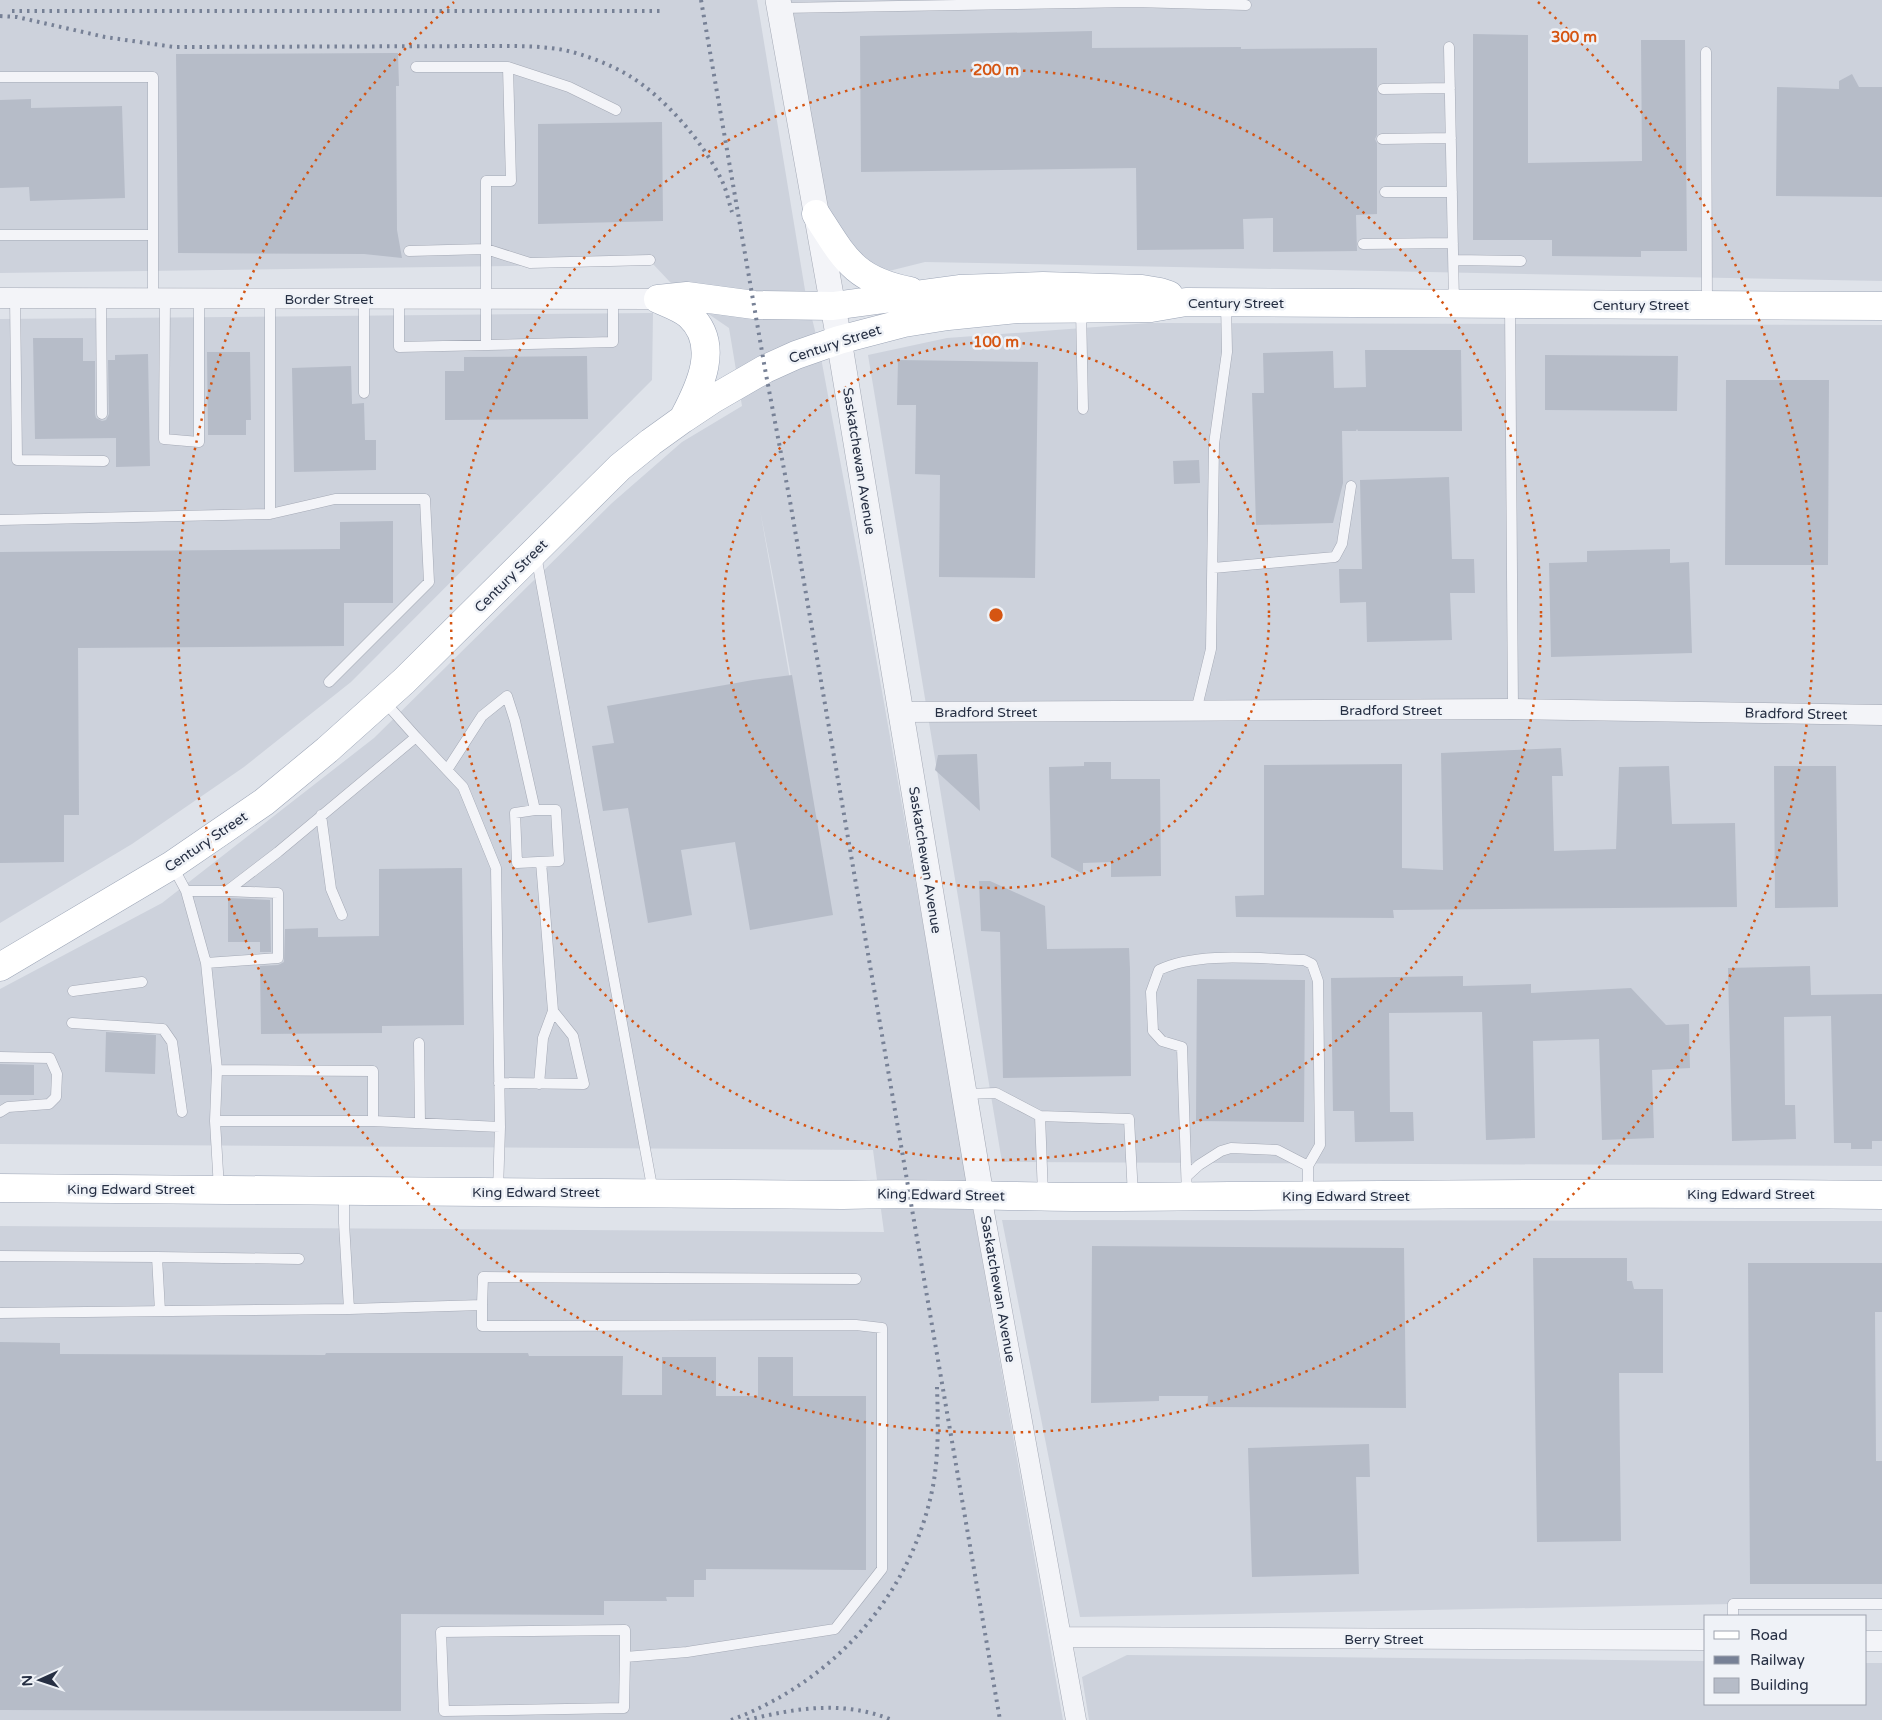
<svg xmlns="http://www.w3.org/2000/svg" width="1882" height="1720" font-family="'Varela Round',sans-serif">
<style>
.built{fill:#cdd2dc;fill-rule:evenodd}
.building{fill:#b6bcc8}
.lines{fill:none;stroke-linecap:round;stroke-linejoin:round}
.service-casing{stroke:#a4a9b5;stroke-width:11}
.minor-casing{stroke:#a4a9b5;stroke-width:21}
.tertiary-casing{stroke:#a4a9b5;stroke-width:26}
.primary-casing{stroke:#9da6b7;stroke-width:29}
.service{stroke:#f3f4f8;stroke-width:10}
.minor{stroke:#f3f4f8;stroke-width:20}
.tertiary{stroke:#f3f4f8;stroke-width:25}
.primary{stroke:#fff;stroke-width:28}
.rail{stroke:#778196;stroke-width:4;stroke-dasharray:2.5 5;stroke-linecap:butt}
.ring{fill:none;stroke:#d55512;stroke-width:2.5;stroke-dasharray:2.5 5}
.labels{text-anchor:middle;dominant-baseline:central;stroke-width:5;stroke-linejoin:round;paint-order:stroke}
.street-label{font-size:14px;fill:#262f43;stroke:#eff2f7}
.centre{fill:#d55512;stroke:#eff2f7;stroke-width:2.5}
.ring-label{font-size:15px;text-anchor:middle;font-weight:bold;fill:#d55512;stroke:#eff2f7;stroke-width:5;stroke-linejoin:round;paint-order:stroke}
</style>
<rect width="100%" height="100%" fill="#dfe3ea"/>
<!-- built -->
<path class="built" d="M0,0h757l48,290 14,57 45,242 199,1131h-1063v-494l884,6 -11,-82 -873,-6v-155l162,-86 212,-165 238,-235 70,-61 60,-36 -13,-78 -44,-30 -32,-34 -653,9zM760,510l18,93 45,257h-1z
M788,0h1094v281l-957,-19 -76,19 -17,-33z
M653,313l-1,67 -301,302 -107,85 -112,77 -132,79v-604z
M1149,323l733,2v841l-880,-4 -134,-807 79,-17z
M1002,1220l880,1v380l-802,16z
M1127,1655l579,6v43h160v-41h16v57h-793l-7,-43z"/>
<!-- building -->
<path class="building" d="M1092,31v17l149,-1v2l136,-1v87l-2,4 2,4v71l-21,1 1,36 -84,1v-34l-30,1 1,30 -107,1 -1,-82 -275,4 -1,-136z
M1473,34l55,1v128l114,-2 -1,-121h44l2,211h-46v6l-89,-1v-16h-79z
M398,53l1,33h-3l1,144 5,28 -38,-4 -186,-1 -2,-199z
M1852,74l7,13h23v110l-106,-1 1,-109 62,2v-8z
M31,99v9l91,-2 3,92 -95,3 -1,-14 -29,1v-88z
M662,122l1,99 -125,3v-100z
M33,338h50v23h12v53l1,4 6,3 4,-1 3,-6 -1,-54h7v-5l33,-1 2,112 -34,1v-29l-81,1z
M1365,350h96l1,81h-104l-1,-2 -1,2h-14l1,52 -10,40 -77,2 -4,-132h12l-1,-40 70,-2 1,37 32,-1z
M207,352h43l1,68h-5v15h-38z
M1545,355l133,1 -1,55 -132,-1z
M587,356l1,63 -143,1v-49h19v-14z
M898,360l140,2 -3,216 -96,-1 1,-102 -25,-1 1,-69h-19z
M351,366l1,38 12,-1 1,37h11v30l-82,2 -2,-104z
M1726,380h103l-1,185h-103z
M1199,460l1,23 -26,1 -1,-23z
M1449,477l3,82h22l1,34h-25l2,47 -85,2 -1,-40 -26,1 -1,-34h23l-2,-89z
M393,521v82h-49v43l-266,2 1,167h-15v47l-64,1v-311l340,-3v-27z
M1670,549v14l19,-1 3,91 -141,4 -2,-94 38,-1v-11z
M792,675l41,240 -83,15 -15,-88 -54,8 11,65 -44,8 -20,-115 -25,3 -11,-65 22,-3 -7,-37 146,-26z
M1561,748l2,28h-11l2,75 62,-2 3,-82 50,-1 3,58 63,-1 2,84 -344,3 1,8 -158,-1 -1,-21 29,-1v-130l138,-1v104l41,2 -2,-117z
M977,754l3,57 -45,-41 3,-15z
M1084,762h27v17h49l1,97 -50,1v-15l-28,1v11l-32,-17 -2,-90 35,-1z
M1774,766h62l2,141 -63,1z
M462,868l2,157 -82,1v7l-121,1 -1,-68 18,-1 6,-3 1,-33 33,-1v9l61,-1v-67z
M979,881h11l55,25 2,43 82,-1 1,21 1,107 -128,2 -3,-146 -19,-1z
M228,898l42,2 1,52h-11v-10h-32z
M1810,966l1,29 71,-1v147h-10v8h-21v-6h-17l-3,-127 -47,1 1,88h10l1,34 -64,2 -4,-173z
M1463,976v10l68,-2v9l100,-5 35,37 23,-1 1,44 -38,2 2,68 -52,2 -3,-101 -66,2 2,97 -49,2 -4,-128 -93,1 1,99h23l1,29 -59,1 -1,-31h-21l-2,-133z
M1197,979l108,1 -1,142 -108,-1z
M106,1032l50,3 -1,39 -50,-2z
M0,1064l34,1v30h-34z
M1092,1246l312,2 2,160 -199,-1 1,-11h-49v5l-68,2z
M1533,1258h94v23h5l2,8h29v84h-44l2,168 -84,1z
M1748,1263h134v49h-7l1,149h6v123h-132z
M0,1342l60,1v11l265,1 1,-2h202l1,3h94l-1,39h40v-38h54v39h42v-39h35v39h73v174l-160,-1v11h-12v17h-28l1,4h-63v14l-203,-1v97l-401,-1z
M1369,1444l1,33h-14l3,97 -107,3 -4,-129z"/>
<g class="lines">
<!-- service casing -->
<g class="service-casing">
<path id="service" d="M1134,0v2l112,3
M780,8l354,-6
M1449,47l5,256
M1706,52l1,252
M416,67h92
M0,77h153v221
M1383,89l67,-1
M1382,139l69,-1
M1385,192h67
M0,235h153
M1363,244l90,-1
M409,251l77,-2 44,14 120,-3
M1454,260l67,1
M15,298l2,162 87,1
M101,298l1,116
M165,299l-1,140 35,3v-144
M270,299v215
M364,299v94
M399,299v48l214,-5v-43
M1510,305l3,404
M1081,309l2,100
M486,345v-164h25l-3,-114 61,20 47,23
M0,520l270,-6 65,-15h90l4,83 -100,100
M536,555l117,637
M1213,568l122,-11 7,-13 9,-58
M1196,711l15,-62 3,-205 13,-92 -1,-49
M416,737l47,50 33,81 4,259
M447,770l35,-54 25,-20 8,25 20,89
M535,810h21l3,51 -42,2 -2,-50z
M321,815l10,74 11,26
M172,865l14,26 20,72 11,107 -2,51 4,68
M186,891h41l51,-39 138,-115 -33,-37
M206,963l72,-5v-65l-51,-2
M73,991l69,-9
M72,1023l91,6 9,13 10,70
M419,1043l1,80
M0,1057l50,1 7,16 -1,23 -7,7 -41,3 -8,5
M217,1070l156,1v50
M499,1083l85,1 -11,-48 -20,-25
M539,1084l4,-46 10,-27 -12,-149
M964,1094l32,-1 44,23
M215,1121h158l127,6 -2,64
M1187,1176l12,-11 22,-14 10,-3 46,2 31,16
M344,1192v31l5,86 133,-4v21l374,-1 26,3v241l-47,60 -148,23 -62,5v-27l-184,2 3,79 180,-3 1,-51
M1043,1195l-3,-79 89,3 4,77
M1187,1196l-5,-149 -20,-6 -9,-10 -2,-39 8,-22c39,-19 102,-11 145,-10l8,4 6,17 2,164 -12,21v27
M0,1256l157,1 3,54
M157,1257l142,2
M482,1305l1,-28 373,2
M0,1313l349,-4
M1733,1616v-12h149"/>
</g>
<!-- minor casing -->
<g class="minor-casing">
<path id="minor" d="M0,298l658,1
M900,712l613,-3 369,6
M981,1195l95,525
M1062,1637l644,3
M1866,1641h16"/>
</g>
<!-- tertiary casing -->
<g class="tertiary-casing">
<path id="tertiary" d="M778,0l61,340 142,855"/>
</g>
<!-- primary casing -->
<g class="primary-casing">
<path id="primary" d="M816,214c29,45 38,66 94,77
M658,299l29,-3 67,9 79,1 126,-17 84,-3 99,3 18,3 9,3
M658,299c11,5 23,9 31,16 32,29 11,72 -5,102
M0,967l172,-102 92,-63 63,-52 77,-69 216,-214 31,-25 32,-23 30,-20 52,-30 31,-14 43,-15 65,-17 44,-7 69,-7 134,-1 35,-6 696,4
M0,1188l843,7c92,-3 184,3 276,2 255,-2 509,-5 763,-2"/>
</g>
<!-- service -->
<use href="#service" class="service"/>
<!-- minor -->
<use href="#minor" class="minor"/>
<!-- tertiary -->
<use href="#tertiary" class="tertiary"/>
<!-- primary -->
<use href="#primary" class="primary"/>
<!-- rail -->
<path class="rail" d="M701,0l64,369 25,132 210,1219
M12,11h651
M0,16l17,1 88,20 69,10 322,-1c23,0 46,0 68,4 22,5 45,14 64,25 37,22 77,69 95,108 4,9 6,20 9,29
M731,1720c103,-38 181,-126 202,-234 6,-33 5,-66 4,-99
M747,1720c49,-12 97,-20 145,0"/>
</g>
<!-- distance rings -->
<g class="ring">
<circle cx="996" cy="615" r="273"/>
<circle cx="996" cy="615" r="545"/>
<path d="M1538 2A818 818 0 1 1 454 2"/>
</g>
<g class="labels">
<!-- street labels -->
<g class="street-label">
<text x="329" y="299">Border Street</text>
<text x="1236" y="303">Century Street</text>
<text x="1641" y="305">Century Street</text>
<text transform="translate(835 344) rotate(-18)">Century Street</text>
<text transform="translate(859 461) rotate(81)">Saskatchewan Avenue</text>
<text transform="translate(511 576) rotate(-45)">Century Street</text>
<text x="1391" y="710">Bradford Street</text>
<text x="986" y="712">Bradford Street</text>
<text transform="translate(1796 714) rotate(1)">Bradford Street</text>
<text transform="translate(206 842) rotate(-34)">Century Street</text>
<text transform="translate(925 860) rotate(81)">Saskatchewan Avenue</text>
<text x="131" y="1189">King Edward Street</text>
<text x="536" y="1192">King Edward Street</text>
<text x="1751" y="1194">King Edward Street</text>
<text transform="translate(941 1195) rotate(1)">King Edward Street</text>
<text x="1346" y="1196">King Edward Street</text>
<text transform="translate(998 1289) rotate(80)">Saskatchewan Avenue</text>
<text x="1384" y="1639">Berry Street</text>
</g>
</g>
<circle cx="996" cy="615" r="8" class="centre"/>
<g class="ring-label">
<text x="1574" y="42">300 m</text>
<text x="996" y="75">200 m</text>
<text x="996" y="347">100 m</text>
</g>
<!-- legend -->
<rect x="1704" y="1615" width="162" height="90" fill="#eff2f7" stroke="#9fa4af"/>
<rect x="1714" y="1631" width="25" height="8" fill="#ffffff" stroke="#9fa4af"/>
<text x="1750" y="1640" font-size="15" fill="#262f43">Road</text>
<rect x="1714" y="1656" width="25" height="8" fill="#778196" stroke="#9fa4af"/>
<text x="1750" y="1665" font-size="15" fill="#262f43">Railway</text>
<rect x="1714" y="1678" width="25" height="15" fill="#b6bcc8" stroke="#9fa4af"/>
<text x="1750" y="1690" font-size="15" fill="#262f43">Building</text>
<!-- north arrow -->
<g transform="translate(40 1680) rotate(267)" stroke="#eff2f7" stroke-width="4" paint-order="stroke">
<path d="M0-4L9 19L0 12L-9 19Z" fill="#262f43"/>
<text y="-8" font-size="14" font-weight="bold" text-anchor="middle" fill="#262f43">N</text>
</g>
</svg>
